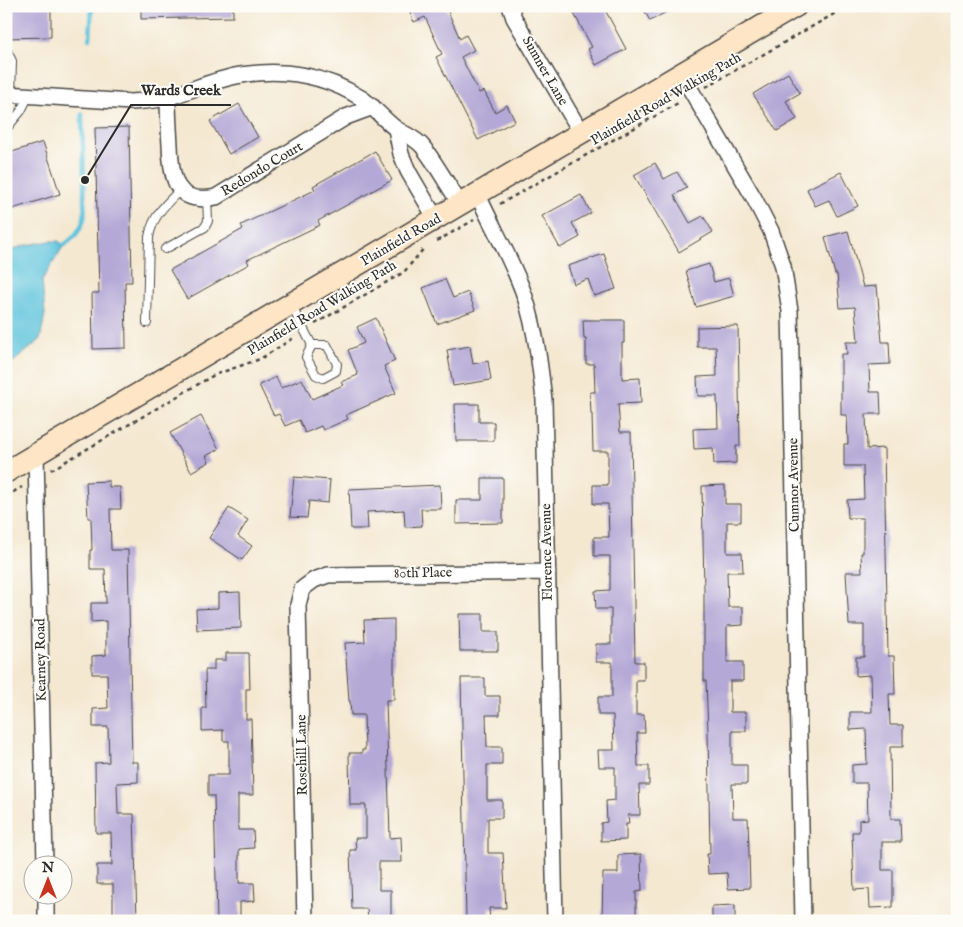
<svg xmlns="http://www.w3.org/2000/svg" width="963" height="927" font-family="'IM FELL English',serif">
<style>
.water{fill:#5fc4dd;stroke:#457884}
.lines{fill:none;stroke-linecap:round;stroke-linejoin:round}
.stream{stroke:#5fc4dd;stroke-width:4.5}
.building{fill:#b4a8d6}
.service-casing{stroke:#494744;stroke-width:10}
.minor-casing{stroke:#494744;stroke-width:18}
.secondary-casing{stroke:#494744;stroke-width:24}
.path{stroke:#494744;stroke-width:2.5;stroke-dasharray:4 4;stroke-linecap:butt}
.service{stroke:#fff;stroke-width:8}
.minor{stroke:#fff;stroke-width:15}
.secondary{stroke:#fde5c5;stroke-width:21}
.labels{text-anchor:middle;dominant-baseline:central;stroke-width:4;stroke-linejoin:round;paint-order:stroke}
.street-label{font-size:14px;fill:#2b2b2b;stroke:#fdfcf7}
.leader{fill:none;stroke:#2b2b2b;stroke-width:2}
.callout-dot{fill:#2b2b2b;stroke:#fdfcf7;stroke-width:2}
.callout-label{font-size:15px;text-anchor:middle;font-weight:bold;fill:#2b2b2b;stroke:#fdfcf7;stroke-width:4;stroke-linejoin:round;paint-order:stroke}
</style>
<rect width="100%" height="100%" fill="#fdfcf7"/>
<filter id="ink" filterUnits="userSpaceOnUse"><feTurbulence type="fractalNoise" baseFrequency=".02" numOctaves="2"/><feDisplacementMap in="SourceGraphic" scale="10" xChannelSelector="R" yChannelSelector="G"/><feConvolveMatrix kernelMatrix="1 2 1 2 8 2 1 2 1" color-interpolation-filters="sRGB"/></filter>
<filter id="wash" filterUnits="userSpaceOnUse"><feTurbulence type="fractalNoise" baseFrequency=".0096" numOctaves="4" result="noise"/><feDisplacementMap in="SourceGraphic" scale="20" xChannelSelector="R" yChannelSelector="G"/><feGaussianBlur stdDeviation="1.12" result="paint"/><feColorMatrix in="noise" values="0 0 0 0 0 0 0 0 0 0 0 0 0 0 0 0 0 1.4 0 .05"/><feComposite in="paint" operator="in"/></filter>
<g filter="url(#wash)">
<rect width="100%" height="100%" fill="#f4e8d1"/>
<!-- water -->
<path class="water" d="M51,241h7l6,4 -22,36 3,33 -5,26 -34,28v-115l2,-2 18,-6z"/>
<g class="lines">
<!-- stream -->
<path class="stream" d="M90,38l2,-32
M64,245c8,-5 16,-14 19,-23 3,-7 1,-16 1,-23 1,-28 -2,-57 -2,-85"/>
</g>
<g id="blocks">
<!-- building -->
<path class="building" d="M6,6h45v31l-45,1z
M141,6h92v11l-92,2z
M407,6h41l-2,1 14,32 6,-4 8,15 -13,7 18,36 5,-2 11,21 12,-7 8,16 -37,19 -42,-83 6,-3 -17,-37 -11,5z
M580,6h23l23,43 -30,16 -8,-16 4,-2 -20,-37z
M642,6h35l-27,15z
M788,73l12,20 -14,8 11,18 -20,12 -24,-37z
M239,104l19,33 -29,17 -19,-33z
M129,127l3,155h-7l1,66 -33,1 -1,-56h7l-4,-165z
M43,142l17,52 -54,17v-57z
M375,151l17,29 -74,41 2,4 -73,35 2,4 -62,35 -17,-29 73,-41 -2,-4 74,-35 -2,-4z
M655,163l9,16 13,-7 10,16 -13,7 16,28 13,-7 10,16 -34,20 -45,-77z
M841,172l17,34 -21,10 -8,-16 -14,6 -8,-17z
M581,195l10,18 -19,10 8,14 -20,11 -18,-32z
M848,231l15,56 14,-1 5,56h7l1,22 -21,1 1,27h10l1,22h-15l1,35 17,-1 4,208h6l1,38h-6l1,31h13v22h-13l1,72h9l1,23h-19v28h11v37l-23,1 -1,-19 -15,1 -2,-58h7v-12l9,-1 -1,-36h-15v-18l15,-1 -1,-35 -16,1v-18h22l-1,-37 -15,1v-19h8v-32h-15l-3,-53h16l-1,-19h2v-35h-15l-1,-18 17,-1 -1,-33h-19v-22h4l-1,-29h-6v-61h6l-1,-12h12l-3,-35 -15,1 -3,-34h-2l-10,-37z
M604,254l12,35 -22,7 -6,-17 -14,5 -6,-18z
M709,264l5,18 15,-4 5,18 -38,11 -10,-36z
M445,279l8,19 15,-6 7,18 -38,14 -14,-36z
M376,318l19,43 -11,5 12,27 -50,22 2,4 -25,11 -2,-4 -16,7 -6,-13 -14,6 -6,-12 -5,2 -15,-31 17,-8 5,11 21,-9 10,20 31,-14 -2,-3 17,-7 -10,-25 16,-7 -7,-16z
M583,320h41v23h-2v36l18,-1 1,25 -23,1 2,28h11l4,230h9v18h-8v35h8l1,18h-8l1,33h11v19h-10l1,30h-12l1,9h-3v16l-25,1v-18l6,-1 -1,-21 9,-1v-33h-16l-1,-17h16l-1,-35h-15v-18h14v-35h-16v-18h15v-35h-15l-1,-18 15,-1v-34h-16v-19h15l-1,-33h-15v-19h15v-34h-15l-1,-37h-1l-1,-22h5l-1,-28h-8v-25h-2z
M738,326l2,120h-4v17l-22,1 -1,-16 -19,1 -1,-20 25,-1 -1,-32h-19l-1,-19 20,-1 -1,-29h-19v-20z
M470,346l3,18 15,-3 3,19 -38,6 -6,-36z
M455,404h24v18h15v19h-38z
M201,416l18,33 -13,7 3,6 -18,10 -21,-39z
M294,477l36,3 -2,23 -19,-2 -2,17 -17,-1z
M482,478h21v45l-47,1v-24h26z
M109,481v6h11l1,22h-11l1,41h17l4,212h6v20l-21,1 1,31h16l3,107h-24v-37h-16v-19h15l-1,-32h-15l-1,-70 14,-1 -1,-35h-15v-18l15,-1 -1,-34h-15v-18l14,-1v-34l-15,1v-19h15l-1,-34h-15v-19h2l-1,-32h-3l-2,-36z
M440,485l1,24h-20l1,17 -17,1 -1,-17 -37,2 1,17h-17l-2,-40z
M725,485v19h16v18h-14v31h15l1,19h-16l1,35h15v18l-16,1v36h16v19h-13v31h16v19h-14v34h15v19h-15l1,34h15l2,70 -22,1 -1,-16 -19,1 -1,-20h3l-2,-123 -2,-50h-2v-92l-2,-103z
M229,508l19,12 -10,16 14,10 -10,14 -33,-22z
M240,592l1,36 -44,2 -1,-21 22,-1v-15z
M459,614h24v18h15v19h-38z
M394,619v81h-8l4,138 11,-1 1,25h-23v28h12v31h-23l-1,-12h-15l-2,-59h6l-1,-12h11v-33h-16l-1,-52h13v-3h3l-1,-35h-13l-1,-14h-1l-4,-58 20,-1 -1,-22z
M226,653h23l1,36h-4v30h5l2,76h-15v35h15l1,18 -15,1v34h15l1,18 -15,1v19h-23l-3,-125h-6v-21h21v-34h-6v-11l-21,1v-23h4l-1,-38h9v-10h12z
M461,678h24v18h15v19h-14l1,32h15v18h-15v35h15v18h-14v35h15l3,55h-17l1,13h-24z
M641,854l1,37 -6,1v29h-34l1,-48h15v-18z
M735,905v16h-23v-15z"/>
</g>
</g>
<g filter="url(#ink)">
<use href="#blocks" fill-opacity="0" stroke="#494744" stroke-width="1"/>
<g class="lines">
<!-- service casing -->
<g class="service-casing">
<path id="service" d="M6,49l6,12 -1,33
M6,129l15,-18 8,-16
M165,249l40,-22 3,-6 -1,-22
M291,305l21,40h15l10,19 -1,7 -13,7 -7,-3 -10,-18 6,-12
M147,323l2,-86c4,-22 16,-32 31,-47"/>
</g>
<!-- minor casing -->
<g class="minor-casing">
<path id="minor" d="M510,6l4,12 68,116
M682,75l72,123 17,33 12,35 7,45 13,610
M6,94l125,8c13,-1 25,-1 38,-5 24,-7 47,-18 72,-22 42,-7 84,0 120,23 13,9 22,21 34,30 10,7 21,10 28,19 14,18 25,39 38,58
M168,97c0,16 1,32 2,48 1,32 5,61 46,52l130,-80 27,-10
M396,129l5,25 7,17 28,48
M478,195c15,34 35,66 47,102 11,34 15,68 19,103l11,521
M36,455l9,409
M46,894v27
M305,921l-7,-316 4,-16 12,-9 14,-5 220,-3"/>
</g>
<!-- secondary casing -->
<g class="secondary-casing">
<path id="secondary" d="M6,472l790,-466"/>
</g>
<!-- path -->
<path class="path" d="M706,87l142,-81
M500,204l180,-102
M437,241l37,-21
M315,324l89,-52 21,-25
M51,470l163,-95 46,-16 35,-22
M6,496l16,-9"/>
<!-- service -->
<use href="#service" class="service"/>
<!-- minor -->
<use href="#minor" class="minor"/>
<!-- secondary -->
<use href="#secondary" class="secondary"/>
</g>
</g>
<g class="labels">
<!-- street labels -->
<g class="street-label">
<text transform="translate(545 71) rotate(60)">Sumner Lane</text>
<text transform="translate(666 99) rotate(-30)">Plainfield Road Walking Path</text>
<text transform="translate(262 169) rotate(-31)">Redondo Court</text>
<text transform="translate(401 240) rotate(-30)">Plainfield Road</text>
<text transform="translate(322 308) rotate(-31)">Plainfield Road Walking Path</text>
<text transform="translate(794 485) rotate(-91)">Cumnor Avenue</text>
<text transform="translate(547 552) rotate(-91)">Florence Avenue</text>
<text transform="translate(423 573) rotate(-1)">80th Place</text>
<text transform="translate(41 660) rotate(-91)">Kearney Road</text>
<text transform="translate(302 755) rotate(-91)">Rosehill Lane</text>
</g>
</g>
<!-- callouts -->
<path class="leader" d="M85 180L131 105H231"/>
<circle class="callout-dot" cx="85" cy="180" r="5"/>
<g class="callout-label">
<text x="181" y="95">Wards Creek</text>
</g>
<!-- margin -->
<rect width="963" height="927" fill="none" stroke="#fdfcf7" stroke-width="25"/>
<!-- north arrow -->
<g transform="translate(48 880)"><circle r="24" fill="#fdfcf7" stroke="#a9a8a5"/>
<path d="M0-4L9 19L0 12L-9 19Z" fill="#c8321e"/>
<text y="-8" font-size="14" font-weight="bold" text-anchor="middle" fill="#2b2b2b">N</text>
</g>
</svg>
